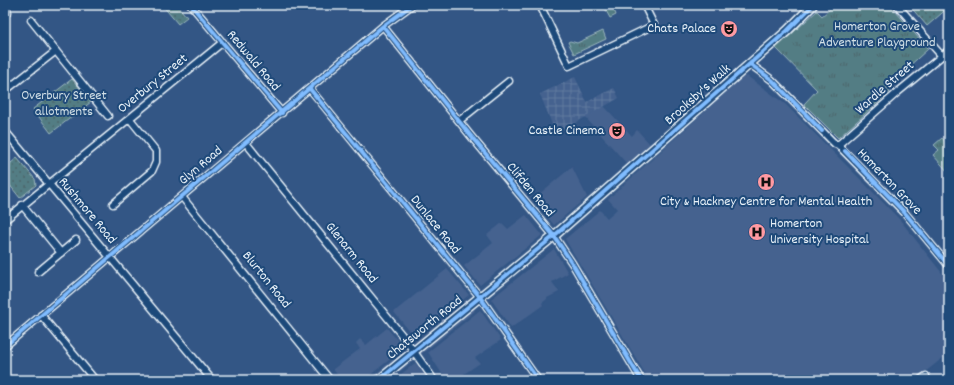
<svg xmlns="http://www.w3.org/2000/svg" width="954" height="385" font-family="Dekko,sans-serif">
<style>
.built{fill:#45628f}
.industrial{fill:url(#industrial-grid)}
.grass{fill:url(#grass-tufts);stroke:#9db7be}
.garden{fill:url(#garden-dots);stroke:#9db7be}
.lines{fill:none;stroke-linecap:round;stroke-linejoin:round}
.minor-casing{stroke:#e8f1f8;stroke-width:9}
.tertiary-casing{stroke:#e8f1f8;stroke-width:11}
.minor{stroke:#1f4a7a;stroke-width:6}
.tertiary{stroke:#1f4a7a;stroke-width:8}
.cycleway-casing{stroke:#1f4a7a;stroke-width:6}
.cycleway{stroke:#80bcff;stroke-width:4}
.labels{text-anchor:middle;dominant-baseline:central;stroke-width:4;stroke-linejoin:round;paint-order:stroke}
.park-label{font-size:14px;fill:#d2e0e7;stroke:#1f4a7a}
.poi-label{font-size:14px;fill:#e8f1f8;stroke:#1f4a7a;text-anchor:end}
.street-label{font-size:14px;fill:#e8f1f8;stroke:#1f4a7a}
</style>
<defs>
<pattern id="industrial-grid" width="8" height="8" patternUnits="userSpaceOnUse"><rect width="8" height="8" fill="#45628f"/><path d="M0 4h8M4 0v8" fill="none" stroke="#6079a0"/></pattern>
<pattern id="grass-tufts" width="24" height="20" patternUnits="userSpaceOnUse"><rect width="24" height="20" fill="#527d84"/><path d="M3 7l-1-3M5 7V3M7 7l1-3M15 17l-1-3M17 17v-4M19 17l1-3" fill="none" stroke="#4d656a"/></pattern>
<pattern id="garden-dots" width="8" height="8" patternUnits="userSpaceOnUse"><rect width="8" height="8" fill="#527d84"/><path d="M2 2h.1M6 6h.1" fill="none" stroke="#4d656a" stroke-width="1.8" stroke-linecap="round"/></pattern>
</defs>
<rect width="100%" height="100%" fill="#335685"/>
<filter id="ink" filterUnits="userSpaceOnUse"><feTurbulence type="fractalNoise" baseFrequency=".025" numOctaves="2"/><feDisplacementMap in="SourceGraphic" scale="8" xChannelSelector="R" yChannelSelector="G"/><feConvolveMatrix kernelMatrix="1 2 1 2 8 2 1 2 1" color-interpolation-filters="sRGB"/></filter>
<g filter="url(#ink)">
<!-- built -->
<path class="built" d="M747,76l38,28 79,79 36,37 49,62v71l-34,27h-266l-84,-141 35,-29 7,8 10,-9 -9,-10 134,-121z
M604,106l28,30 5,-6 13,14 -23,20 -42,-47z
M572,167l15,30 -33,28 -21,-26z
M526,215l16,20 -62,50 -16,-19 29,-23 -6,-8 15,-12 6,6z
M554,249l14,24 -16,9 7,10 -12,6v1l-5,4 1,2 -32,23 -20,-29z
M447,269l22,26 -54,43 -21,-26z
M467,300l8,11 -86,69h-21z
M480,310l21,30 -26,18 5,5 -25,17h-9l-18,-28z
M387,328l17,20 -40,32h-23l-8,-11 27,-20 -4,-6 4,-4 6,6z
M415,363l13,17h-34z"/>
<!-- industrial -->
<path class="industrial" d="M575,77l12,25 27,-14 5,10 -63,36 -16,-40z"/>
<!-- grass -->
<path class="grass" d="M603,5h9l4,10 -6,3z
M835,5h55l38,44 -42,38 4,5 -52,46 -34,-34 13,-14 -41,-42 41,-37 5,5z
M603,31l3,8 -32,15 -6,-12 2,-1 7,2z
M942,138l7,8v27l-16,-18 6,-5 -5,-5z"/>
<!-- garden -->
<path class="garden" d="M162,5h15l10,12 -9,7z
M909,5h40v2l-22,19z
M72,79l19,23 -40,31 -18,-24z
M17,158l18,21 1,6 -16,13 -15,-19v-11z"/>
<g class="lines">
<!-- minor casing -->
<g class="minor-casing">
<path id="minor" d="M191,5l91,108
M540,5l29,61 85,-41 -10,-20
M897,5l44,50
M5,9l3,3
M31,20l77,96
M383,26l87,109 84,101 18,27 69,117
M750,64l22,16 59,60 4,4 3,1 67,68 44,53
M310,89l170,208 58,83
M5,91l51,-40
M459,121l50,-40
M5,131l207,249
M246,143l159,196 29,41
M838,145l60,-53 51,-42
M182,197l148,183
M113,204l39,-33 4,-9v-11l-26,-32
M22,205l39,48
M5,220l218,-178
M38,272l38,-32
M41,315l54,65
M5,346l378,-320 29,-21
M920,380l6,-4"/>
</g>
<!-- tertiary casing -->
<g class="tertiary-casing">
<path id="tertiary" d="M379,380l175,-144 233,-205 26,-26"/>
</g>
<!-- minor -->
<use href="#minor" class="minor"/>
<!-- tertiary -->
<use href="#tertiary" class="tertiary"/>
<!-- cycleway casing -->
<g class="cycleway-casing">
<path id="cycleway" d="M191,5l91,108
M383,26l87,109 84,101 18,27 69,117
M750,64l22,16 50,51
M310,89l170,208 58,83
M845,151l60,62 44,53
M5,346l378,-320 29,-21
M379,380l175,-144 233,-205 26,-26"/>
</g>
<!-- cycleway -->
<use href="#cycleway" class="cycleway"/>
</g>
</g>
<!-- icons -->
<defs>
<g id="theatre-disc" transform="scale(0.9)"><circle r="9.5" fill="#ff9aa2" stroke="#1f4a7a"/><path d="M-5-5.5Q0-4 5-5.5V0Q5 5 0 6Q-5 5-5 0ZM-3.3-2.5H-1v1.5H-3.3ZM1-2.5H3.3v1.5H1ZM-2.8 1Q0 5.5 2.8 1Z" fill="#111"/></g>
<g id="hospital-disc" transform="scale(0.9)"><circle r="9.5" fill="#ff9aa2" stroke="#1f4a7a"/><path d="M-5-5h3v3.5h4V-5h3V5h-3V1.5h-4V5h-3Z" fill="#111"/></g>
</defs>
<g fill-rule="evenodd">
<use href="#theatre-disc" x="729" y="29"/>
<use href="#theatre-disc" x="617" y="131"/>
<use href="#hospital-disc" x="766" y="182"/>
<use href="#hospital-disc" x="757" y="232"/>
</g>
<g class="labels">
<!-- park labels -->
<g class="park-label">
<text x="877" y="27">Homerton Grove<tspan x="877" dy="16">Adventure Playground</tspan></text>
<text x="64" y="96">Overbury Street<tspan x="64" dy="16">allotments</tspan></text>
</g>
<!-- poi labels -->
<g class="poi-label">
<text x="716" y="29">Chats Palace</text>
<text x="604" y="131">Castle Cinema</text>
<text x="766" y="202" text-anchor="middle">City &amp; Hackney Centre for Mental Health</text>
<text x="770" y="224" text-anchor="start">Homerton<tspan x="770" dy="16">University Hospital</tspan></text>
</g>
<!-- street labels -->
<g class="street-label">
<text transform="translate(253 61) rotate(50)">Redwald Road</text>
<text transform="translate(153 84) rotate(-39)">Overbury Street</text>
<text transform="translate(885 88) rotate(-41)">Wardle Street</text>
<text transform="translate(698 95) rotate(-42)">Brooksby's Walk</text>
<text transform="translate(201 166) rotate(-40)">Glyn Road</text>
<text transform="translate(889 182) rotate(46)">Homerton Grove</text>
<text transform="translate(530 190) rotate(50)">Clifden Road</text>
<text transform="translate(87 211) rotate(50)">Rushmore Road</text>
<text transform="translate(435 225) rotate(51)">Dunlace Road</text>
<text transform="translate(351 253) rotate(51)">Glenarm Road</text>
<text transform="translate(266 280) rotate(51)">Blurton Road</text>
<text transform="translate(425 328) rotate(-39)">Chatsworth Road</text>
</g>
</g>
<!-- margin -->
<rect width="954" height="385" fill="none" stroke="#1f4a7a" stroke-width="20"/>
<rect x="10" y="10" width="934" height="365" fill="none" stroke="#e8f1f8" stroke-width="1.5" filter="url(#ink)"/>
</svg>
